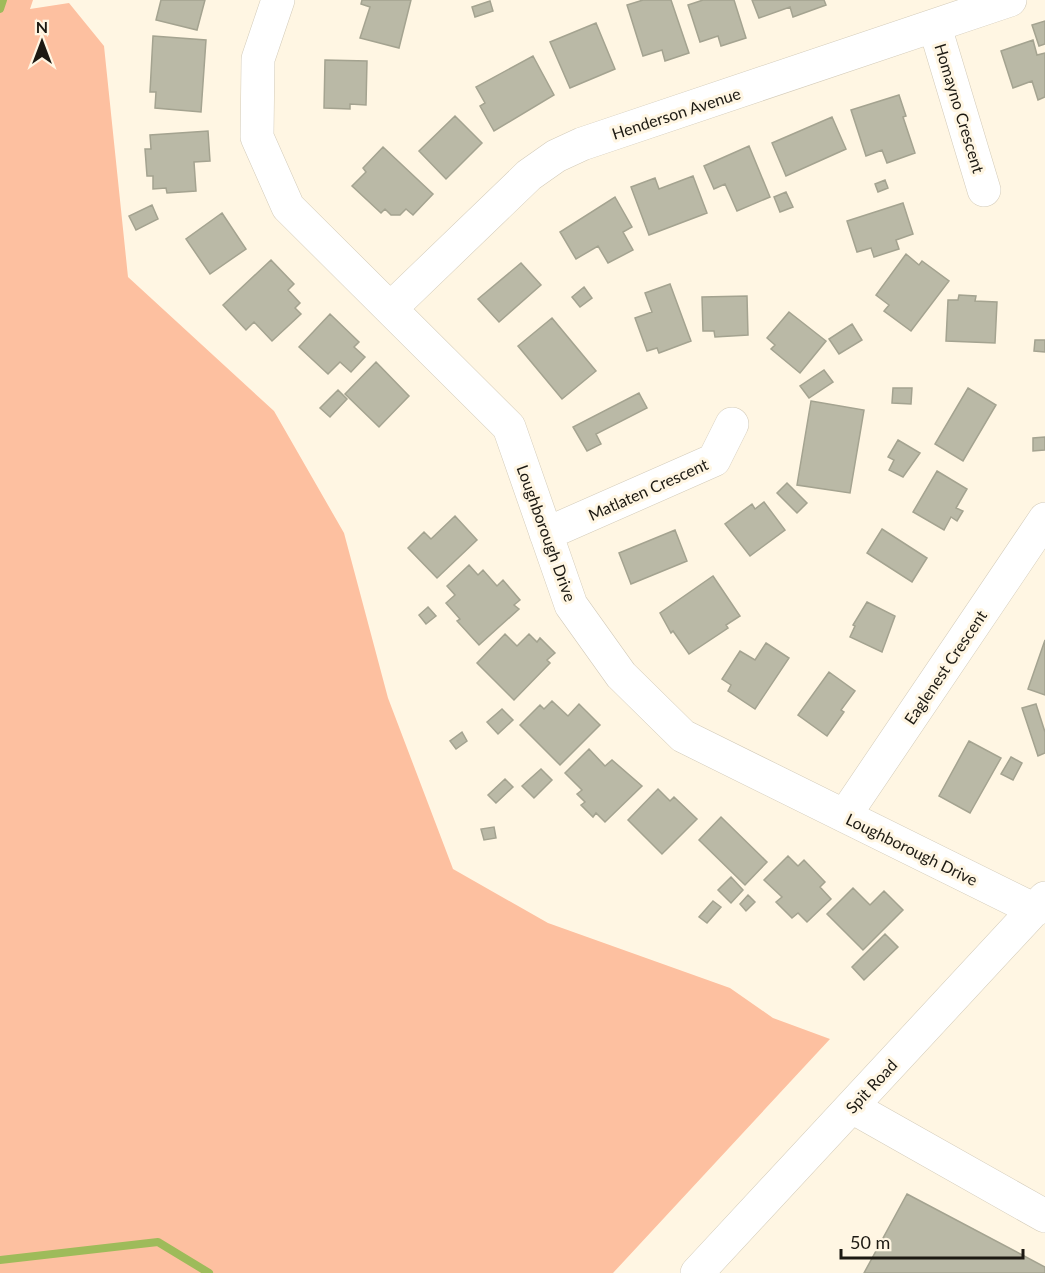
<svg xmlns="http://www.w3.org/2000/svg" width="1045" height="1273" font-family="Lato,sans-serif">
<style>
.green{fill:#fdc0a0}
.lines{fill:none;stroke-linecap:round;stroke-linejoin:round}
.stream{stroke:#9ebb5a;stroke-width:8}
.building{fill:#bab9a6;stroke:#a4a390;stroke-width:1.5}
.minor-casing{stroke:#d3cbb9;stroke-width:34}
.minor{stroke:#fff;stroke-width:33}
.labels{text-anchor:middle;dominant-baseline:central;stroke-width:6;stroke-linejoin:round;paint-order:stroke}
.street-label{font-size:16px;fill:#1c1912;stroke:#fff6e3}
</style>
<rect width="100%" height="100%" fill="#fff6e3"/>
<!-- green -->
<path class="green" d="M0,0h33l-3,9 39,-6 35,43 24,231 146,134 70,122 44,165 65,171 95,54 182,65 43,30 57,21 -217,234h-613z"/>
<g class="lines">
<!-- stream -->
<path class="stream" d="M0,9l3,-9
M0,1260l158,-18 51,31"/>
</g>
<!-- building -->
<path class="building" d="M161,0h44l-8,30 -41,-10z
M362,0h49l-12,48 -39,-10 10,-31 -9,-3z
M643,0h28l18,53 -24,8 -3,-11 -19,6 -16,-51z
M703,0h31l12,38 -25,8 -3,-10 -18,6 -12,-37z
M752,0h72l2,5 -33,12 -3,-10 -31,11z
M490,1l3,10 -18,6 -3,-10z
M1045,21v23l-6,2 -7,-21z
M596,23l19,46 -45,19 -20,-46z
M153,36l53,4 -5,72 -46,-4 1,-16h-6z
M1033,40l4,15 8,-2v44l-7,3 -6,-19 -19,7 -12,-37z
M533,56l21,39 -60,36 -14,-25 5,-3 -9,-16z
M325,60l42,1 -1,44 -16,-1v5l-26,-1z
M899,95l7,21 -3,1 12,36 -28,10 -5,-13 -16,6 -15,-46z
M455,116l27,27 -36,36 -27,-28z
M832,117l14,32 -60,27 -14,-33z
M208,131l2,30 -16,1 2,29 -29,2 -1,-5 -13,1v-13h-6l-2,-27h6l-1,-14z
M749,146l21,51 -33,14 -12,-27 -11,5 -10,-23z
M383,147l50,47 -20,21 -7,-6 -6,6h-9l-6,-6 -4,4 -29,-27 14,-14 -3,-4z
M693,176l14,37 -58,22 -18,-48 24,-9 4,11z
M885,180l3,8 -10,4 -3,-8z
M786,192l7,15 -13,5 -6,-15z
M615,197l17,30 -9,5 10,18 -25,13 -10,-17 -22,13 -16,-27z
M903,203l10,31 -17,6 3,9 -25,8 -3,-9 -14,4 -10,-31z
M152,205l6,14 -22,11 -7,-14z
M222,213l24,36 -36,25 -24,-35z
M906,254l13,11 3,-4 27,20 -38,50 -27,-20 5,-6 -13,-10z
M271,260l23,24 -6,6 12,13 -5,5 6,6 -29,27 -18,-19 -8,8 -23,-25z
M521,263l20,22 -42,37 -21,-23z
M670,284l21,57 -32,12 -2,-5 -10,3 -12,-33 17,-6 -7,-19z
M584,287l8,11 -12,9 -8,-10z
M959,295l17,1 -1,5 22,1 -2,41 -49,-2 2,-41h10z
M747,296l1,39 -33,2 -1,-6h-11l-1,-34z
M789,312l37,29 -26,32 -29,-24 4,-4 -8,-7z
M330,314l29,28 -5,5 11,10 -14,15 -11,-10 -12,12 -29,-27z
M552,318l44,53 -34,28 -44,-53z
M852,324l10,16 -23,14 -10,-15z
M1035,340h10v12l-11,-1z
M376,362l33,34 -30,31 -34,-33z
M824,370l9,12 -24,16 -9,-12z
M893,388h19l-1,16 -19,-1z
M968,388l28,17 -33,56 -28,-17z
M338,390l9,9 -17,18 -10,-9z
M639,393l8,15 -51,26 5,10 -14,7 -14,-24z
M811,401l53,9 -14,83 -53,-8z
M1045,437v13l-12,1v-13z
M898,440l22,13 -17,24 -14,-7 5,-10 -6,-3z
M937,471l30,18 -11,19 7,3 -6,10 -6,-4 -7,13 -31,-18z
M787,483l20,20 -10,10 -20,-20z
M764,502l21,28 -35,26 -25,-32 27,-20 3,5z
M455,516l22,24 -40,38 -29,-30 16,-16 7,7z
M882,529l45,29 -15,24 -45,-29z
M675,530l12,31 -56,23 -12,-31z
M469,565l9,10 5,-5 14,16 6,-6 17,20 -6,5 5,4 -40,36 -22,-24 3,-2 -14,-16 9,-8 -8,-9z
M713,576l27,40 -14,9 2,3 -39,26 -16,-23 -2,2 -11,-20z
M867,602l28,14 -13,36 -32,-15 5,-11 -2,-1z
M428,607l8,9 -10,8 -7,-9z
M505,634l12,12 12,-12 8,8 3,-4 15,15 -8,7 3,3 -36,37 -37,-37z
M1045,640v55l-17,-6z
M766,643l23,15 -34,51 -27,-18 3,-6 -9,-6 18,-28 15,9z
M829,672l26,19 -14,19 3,2 -17,24 -29,-21z
M552,701l16,15 11,-12 21,21 -40,40 -40,-40 20,-20 4,4z
M1036,704l9,28v21l-7,3 -16,-48z
M502,709l11,11 -15,14 -11,-12z
M462,732l5,9 -11,8 -6,-8z
M969,741l32,17 -31,55 -31,-17z
M589,749l16,17 7,-6 30,26 -37,36 -9,-9 -3,4 -12,-12 4,-3 -8,-8 5,-4 -17,-17z
M1011,757l11,6 -9,17 -12,-6z
M541,769l11,11 -18,18 -12,-12z
M505,779l8,8 -17,16 -8,-8z
M658,789l12,12 4,-4 23,22 -35,35 -34,-34z
M721,817l46,45 -22,23 -46,-45z
M494,827l2,11 -12,2 -3,-11z
M788,856l10,10 6,-6 21,22 -5,5 11,12 -24,23 -9,-9 -6,5 -16,-16 6,-5 -18,-17z
M731,877l12,13 -12,13 -13,-13z
M853,888l17,17 14,-14 19,19 -40,40 -36,-36z
M748,895l7,7 -9,9 -6,-7z
M713,901l8,6 -14,16 -8,-6z
M885,934l13,13 -34,33 -12,-13z
M907,1194l138,73v6h-181z"/>
<g class="lines">
<!-- minor casing -->
<g class="minor-casing">
<path id="minor" d="M278,0l-20,59 -1,78 31,70 221,220 62,178 50,70 62,61 352,174
M935,27l49,163
M391,308l138,-133 27,-19 26,-12 428,-144
M546,534l168,-74 18,-36
M845,815l200,-296
M852,1107l193,109
M697,1273l348,-375"/>
</g>
<!-- minor -->
<use href="#minor" class="minor"/>
</g>
<g class="labels">
<!-- street labels -->
<g class="street-label">
<text transform="translate(960 108) rotate(73)">Homayno Crescent</text>
<text transform="translate(676 113) rotate(-18)">Henderson Avenue</text>
<text transform="translate(648 489) rotate(-24)">Matlaten Crescent</text>
<text transform="translate(547 533) rotate(70)">Loughborough Drive</text>
<text transform="translate(945 667) rotate(-56)">Eaglenest Crescent</text>
<text transform="translate(912 849) rotate(26)">Loughborough Drive</text>
<text transform="translate(871 1086) rotate(-47)">Spit Road</text>
</g>
</g>
<!-- north arrow -->
<g transform="translate(42 42)" stroke="#fff6e3" stroke-width="4.5" paint-order="stroke">
<path d="M0-4.5L10 22L0 15L-10 22Z" fill="#1c1912"/>
<text y="-9" font-size="16" font-weight="bold" text-anchor="middle" fill="#1c1912">N</text>
</g>
<!-- scale -->
<path d="M841 1249v9h182v-9" fill="none" stroke="#1c1912" stroke-width="3"/>
<text x="850" y="1249" font-size="18" fill="#1c1912" stroke="#fff6e3" stroke-width="4.5" paint-order="stroke">50 m</text>
</svg>
